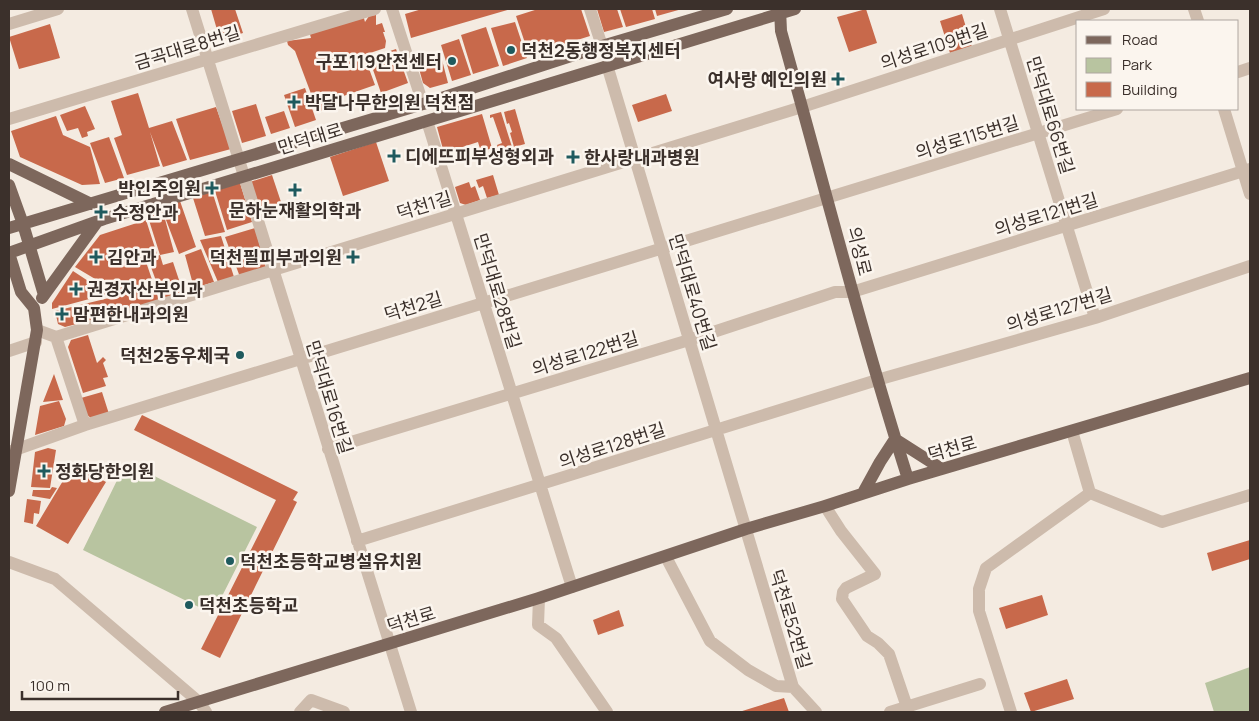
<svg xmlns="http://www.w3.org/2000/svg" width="1259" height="721" font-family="Manrope,'Noto Sans KR',sans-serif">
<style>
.green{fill:#b8c4a0}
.building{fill:#c8694b}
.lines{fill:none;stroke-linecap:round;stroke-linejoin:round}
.minor{stroke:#cdbbac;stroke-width:12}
.major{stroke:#7d675c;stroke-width:12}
.poi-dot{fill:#1f5a5e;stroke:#fbf5ee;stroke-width:2}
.labels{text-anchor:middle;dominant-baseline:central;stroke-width:5;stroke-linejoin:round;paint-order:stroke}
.street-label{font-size:18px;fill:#3b302b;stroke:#fbf5ee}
.poi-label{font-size:18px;font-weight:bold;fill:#3b302b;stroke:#fbf5ee;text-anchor:start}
</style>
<rect width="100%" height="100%" fill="#f4ebe1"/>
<!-- green -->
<path class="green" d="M126,462l131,65 -44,87 -130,-64z
M1250,667v45h-36l-9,-29z"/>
<!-- building -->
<path class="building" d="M211,9h24l8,24 -23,7z
M422,9h89l-100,29 -6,-24z
M538,9h43l9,27 -61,19 -13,-39z
M597,9h20l6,18 -19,5z
M620,9h32l3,10 -29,8z
M655,9h27l-25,7z
M866,9l11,34 -28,9 -12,-35z
M962,14l10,33 -22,6 -10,-32z
M363,15l2,7 4,-6 7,-1v10l6,-2 3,9h-2l3,9 -1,7 -21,7 11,30 -46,16 -3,9 -9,1 -4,-4v-8l-18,-48 -7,-6 -1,-4 24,-3 -2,-7z
M515,22l12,36 -24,8 -12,-38z
M50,24l10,34 -41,11 -10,-32z
M486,27l13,39 -26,8 -12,-39z
M459,39l12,36 -19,6 -11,-36z
M396,49l12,34 -27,10 -12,-35z
M440,52l8,31 -18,5 -7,-5 -7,-25z
M305,88l11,32 -21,7 -11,-32z
M138,93l11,35 23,-7 15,39 -24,7 -13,-35 10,34 -33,9 -13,-37 8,-3 -11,-34z
M666,94l6,17 -34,11 -6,-17z
M256,104l10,32 -24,7 -10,-32z
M85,106l10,23 -8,3 1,4 -6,2 -4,-10 -11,3 -7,-16z
M216,107l15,42 -41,11 -14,-41z
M515,109l10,35 -11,3 -4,-14 2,-1 -3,-9 -2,1 -3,-12z
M284,111l6,17 -19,6 -6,-17z
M501,112l11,35 -13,4 -2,-6 5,-2 -9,-26 -3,1v-3z
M482,114l10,34 -11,4 -3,-10 -34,11 -7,-26z
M56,116l7,19 27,12 10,37 -18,1 -62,-28 -9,-26z
M109,137l15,41 -19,5 -15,-40z
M376,142l13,39 -46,15 -13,-39z
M272,175l10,30 -22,7 -10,-30z
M493,175l6,20 -12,3 -4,-12 -4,2 -3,-8z
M469,182l2,6 4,-2 5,14 -14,5 -6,-2 -5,-16z
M240,183l12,39 -25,8 -12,-39z
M212,191l13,41 -20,4 -12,-38z
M180,201l16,46 -17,7 -16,-42 11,40 -14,3 -13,-41z
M146,220l11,34 -12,5 14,41 -44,14 -50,13 -7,-3 -3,-13 54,-13 -2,-12 -32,-19 25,-32z
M255,228l11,40 -26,9 -15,-40z
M221,236l13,41 -16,5 -18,-42z
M201,249l13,33 -20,6 -9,-33z
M160,255l3,10 10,-3 10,30 -20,8 -15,-41z
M73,271l35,23 -56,15v-6z
M88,335l9,28 6,-6 3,3 -3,3 5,14 -5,1 3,8 -23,7 -15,-46 3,-7z
M54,374l9,26 -20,2z
M102,392l7,22 -17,5 -6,-5 -5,-16z
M59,401l7,18 -2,7 -29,9 5,-29z
M142,415l156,77 -5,8 4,2 -77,156 -19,-9 75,-149 -142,-70z
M48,448l8,2 -6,38 -19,-1 4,-35z
M73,464l33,18 -38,62 -32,-18z
M52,487l5,1 -7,11 -18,-3 1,-6h17z
M27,499l14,2 -2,13 -5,-1 -1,11 -9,-2z
M1250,540v19l-38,12 -5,-18z
M1042,595l6,20 -42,14 -7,-21z
M619,610l5,16 -26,9 -5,-15z
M1067,679l7,20 -43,13 -7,-19z
M784,698l5,14h-50z"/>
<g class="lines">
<!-- minor -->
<path class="minor" d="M192,9l219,703
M392,9l31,95
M590,9l12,37
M1000,9l95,309
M1194,9l4,12
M9,24l49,-15
M607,65l186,622 23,25
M1238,72l12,-4
M1224,109l26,85
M9,119l366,-110
M427,121l145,466
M37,330l19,7 29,88
M56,337l746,-230 302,-98
M9,351l27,-9
M328,449l361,-109 146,-48h17l398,-123
M9,452l76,-27 1032,-316
M1090,493l72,29 88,-27
M825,506l16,25 34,43 -29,14 -3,4 -1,7 25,37 11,7 11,11 18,53
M357,541l520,-161 218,-62 155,-52
M666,557l44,84 38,29 28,16 17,1
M9,562l46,17 144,123 7,10
M539,598l-1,27 18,13 51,74
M300,712l11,-12 33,12
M890,712l90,-28
M1011,712l-32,-101v-22l7,-21 104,-75 -18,-62"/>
<!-- major -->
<path class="major" d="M780,9l1,22c42,150 80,300 127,448
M9,164l82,40
M9,185l14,39 21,71
M9,228l414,-124 179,-58 125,-37
M9,253l95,-34 691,-210
M9,253l12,39 13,16 3,22 -28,161
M42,298l55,-76
M863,493l17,-31 15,-23 47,30
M165,712l374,-114 207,-69 79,-23 83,-27 342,-101"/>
</g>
<!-- markers -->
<g class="poi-dot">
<circle cx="511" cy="50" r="5"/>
<circle cx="452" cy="61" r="5"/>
<path d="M835.5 71.5h5v5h5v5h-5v5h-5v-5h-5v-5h5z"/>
<path d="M291.5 94.5h5v5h5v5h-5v5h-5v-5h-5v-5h5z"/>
<path d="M391.5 148.5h5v5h5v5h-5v5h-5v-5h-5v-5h5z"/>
<path d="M570.5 149.5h5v5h5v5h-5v5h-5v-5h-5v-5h5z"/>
<path d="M209.5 180.5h5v5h5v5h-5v5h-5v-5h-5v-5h5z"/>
<path d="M292.5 182.5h5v5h5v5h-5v5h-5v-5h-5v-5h5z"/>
<path d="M98.5 204.5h5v5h5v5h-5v5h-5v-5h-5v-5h5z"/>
<path d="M93.5 249.5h5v5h5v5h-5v5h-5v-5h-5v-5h5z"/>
<path d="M350.5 249.5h5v5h5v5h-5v5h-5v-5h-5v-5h5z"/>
<path d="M73.5 281.5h5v5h5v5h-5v5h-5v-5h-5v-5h5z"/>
<path d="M59.5 306.5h5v5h5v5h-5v5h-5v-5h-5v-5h5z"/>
<circle cx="240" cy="355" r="5"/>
<path d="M41.5 463.5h5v5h5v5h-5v5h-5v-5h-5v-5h5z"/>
<circle cx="230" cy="561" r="5"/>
<circle cx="189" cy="605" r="5"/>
</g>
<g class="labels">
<!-- street labels -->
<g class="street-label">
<text transform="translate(934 46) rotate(-18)">의성로109번길</text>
<text transform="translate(187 47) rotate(-17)">금곡대로8번길</text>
<text transform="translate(1051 115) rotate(73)">만덕대로66번길</text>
<text transform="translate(967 137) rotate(-17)">의성로115번길</text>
<text transform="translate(310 138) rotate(-17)">만덕대로</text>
<text transform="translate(424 205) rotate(-17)">덕천1길</text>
<text transform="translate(1046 214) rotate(-17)">의성로121번길</text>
<text transform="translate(860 251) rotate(76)">의성로</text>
<text transform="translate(498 291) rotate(73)">만덕대로28번길</text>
<text transform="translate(693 292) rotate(73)">만덕대로40번길</text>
<text transform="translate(413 306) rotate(-17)">덕천2길</text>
<text transform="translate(1059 309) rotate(-17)">의성로127번길</text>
<text transform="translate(585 353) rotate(-17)">의성로122번길</text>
<text transform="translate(330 397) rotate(73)">만덕대로16번길</text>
<text transform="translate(612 445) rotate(-18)">의성로128번길</text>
<text transform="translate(952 448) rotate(-16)">덕천로</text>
<text transform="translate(411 619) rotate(-17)">덕천로</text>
<text transform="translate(791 619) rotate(73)">덕천로52번길</text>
</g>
<!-- poi labels -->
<g class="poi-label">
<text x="521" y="50">덕천2동행정복지센터</text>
<text x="442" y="61" text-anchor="end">구포119안전센터</text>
<text x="827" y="79" text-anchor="end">여사랑 예인의원</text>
<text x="305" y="102">박달나무한의원 덕천점</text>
<text x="405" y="156">디에뜨피부성형외과</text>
<text x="584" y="157">한사랑내과병원</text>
<text x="201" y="188" text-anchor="end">박인주의원</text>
<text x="295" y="210" text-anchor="middle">문하눈재활의학과</text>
<text x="112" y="212">수정안과</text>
<text x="107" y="257">김안과</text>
<text x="342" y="257" text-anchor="end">덕천필피부과의원</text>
<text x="87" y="289">권경자산부인과</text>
<text x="73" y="314">맘편한내과의원</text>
<text x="230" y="355" text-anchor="end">덕천2동우체국</text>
<text x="55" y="471">정화당한의원</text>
<text x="240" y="561">덕천초등학교병설유치원</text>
<text x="199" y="605">덕천초등학교</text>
</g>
</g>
<!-- border -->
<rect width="1259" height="721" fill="none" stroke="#3b302b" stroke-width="20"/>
<!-- legend -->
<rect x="1076" y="20" width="162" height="90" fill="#fbf5ee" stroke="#aea6a0"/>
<rect x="1086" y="36" width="25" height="8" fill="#7d675c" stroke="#aea6a0"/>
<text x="1122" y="45" font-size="15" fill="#3b302b">Road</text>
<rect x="1086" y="58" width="25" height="15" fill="#b8c4a0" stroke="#aea6a0"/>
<text x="1122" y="70" font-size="15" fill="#3b302b">Park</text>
<rect x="1086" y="82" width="25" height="15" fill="#c8694b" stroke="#aea6a0"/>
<text x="1122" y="95" font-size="15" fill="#3b302b">Building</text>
<!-- scale -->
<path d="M22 691v8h156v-8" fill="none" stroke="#3b302b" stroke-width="2.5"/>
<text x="30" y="691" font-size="15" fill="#3b302b" stroke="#fbf5ee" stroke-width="4" paint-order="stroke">100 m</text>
</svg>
